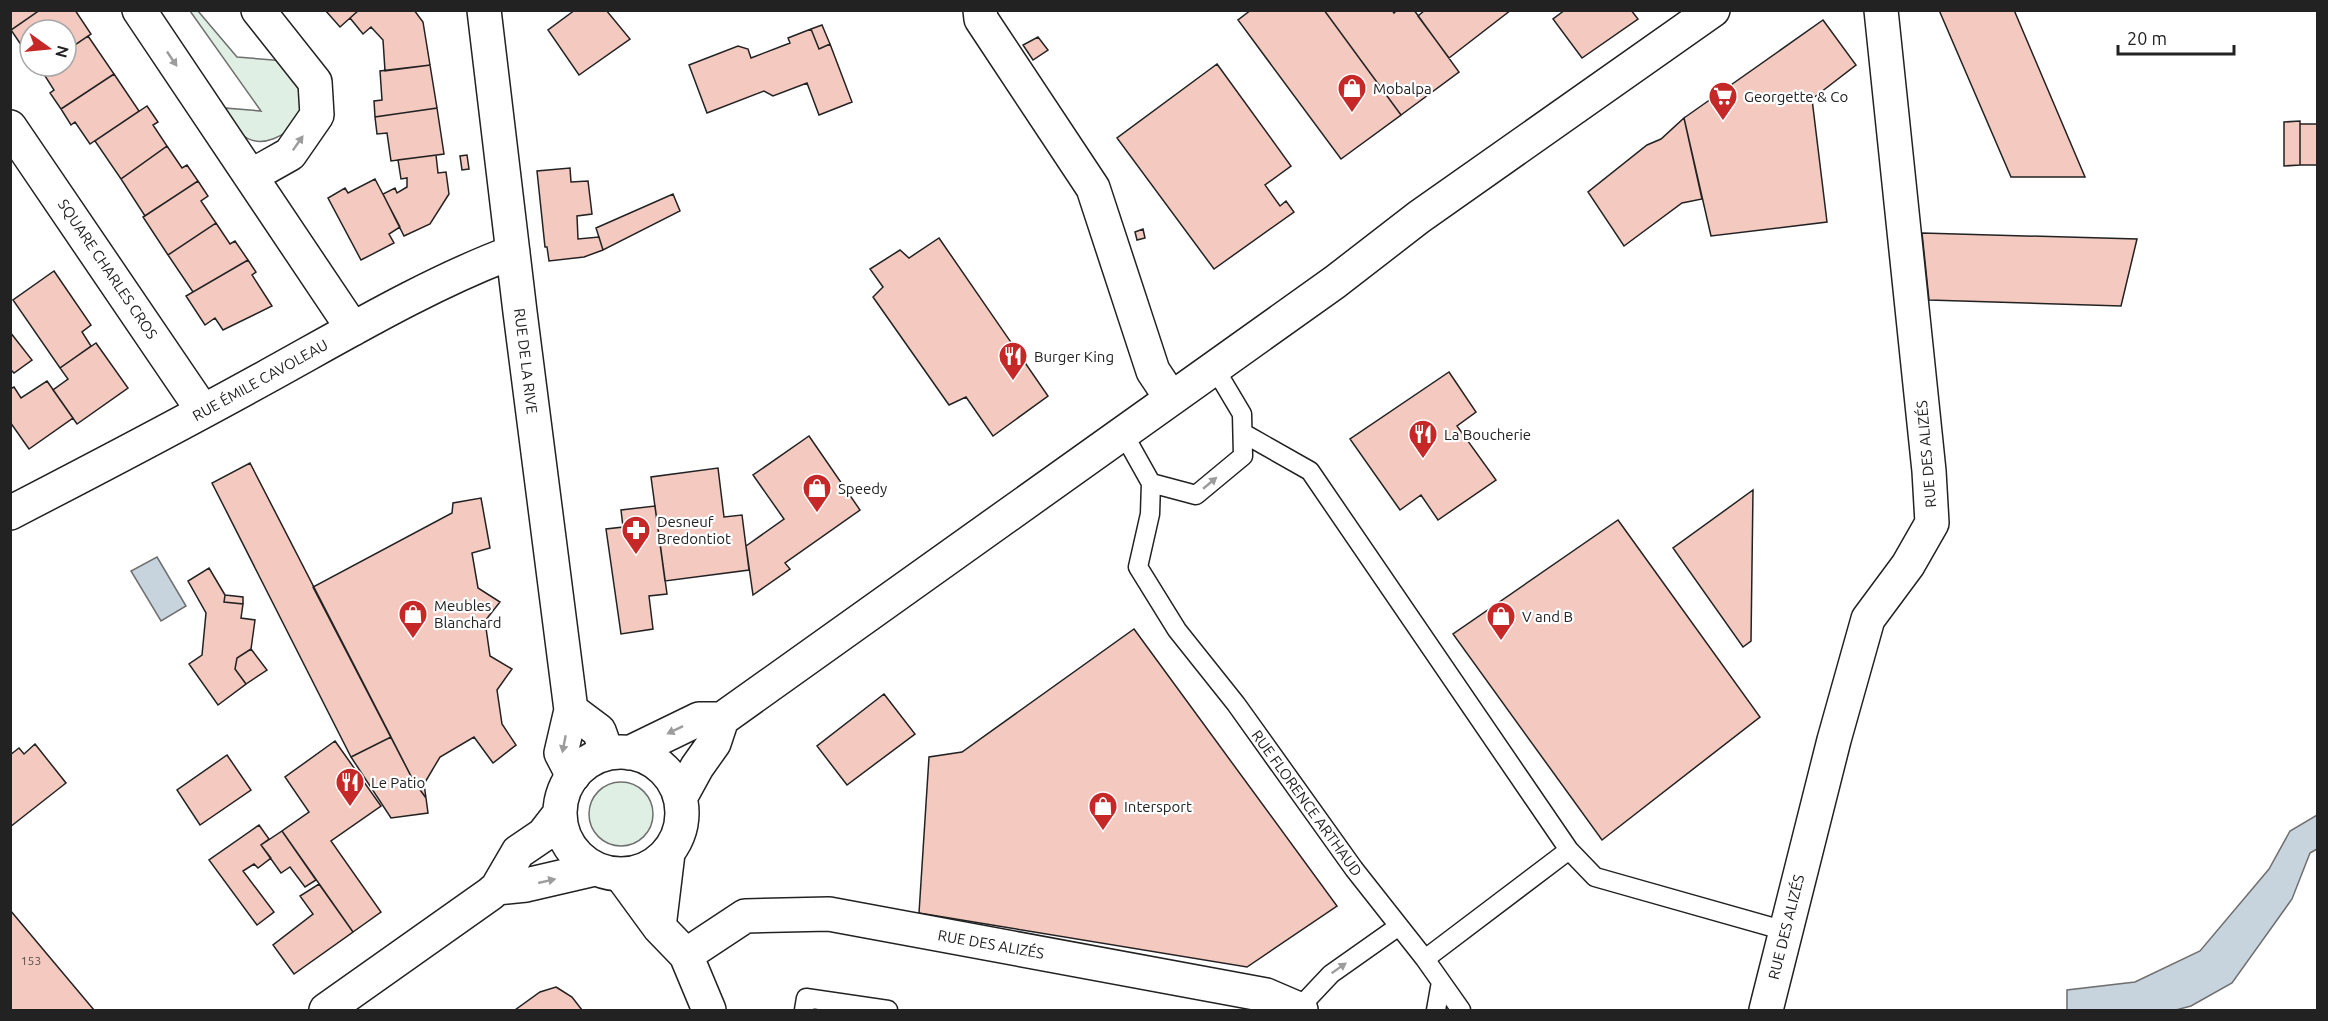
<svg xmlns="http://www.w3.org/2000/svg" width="2328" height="1021" font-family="Ubuntu,sans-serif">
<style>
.green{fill:#e0efe3;stroke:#6f6f6f;stroke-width:1.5}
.water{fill:#c7d3dd;stroke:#6f6f6f;stroke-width:1.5}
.building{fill:#f3c9c0;stroke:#222;stroke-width:1.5}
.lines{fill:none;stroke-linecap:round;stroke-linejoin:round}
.service-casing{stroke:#222;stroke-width:21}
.minor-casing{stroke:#222;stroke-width:36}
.secondary-casing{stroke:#222;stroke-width:36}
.service{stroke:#fff;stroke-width:18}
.minor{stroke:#fff;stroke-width:33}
.secondary{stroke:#fff;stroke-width:33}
.oneway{fill:#9c9c9c}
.labels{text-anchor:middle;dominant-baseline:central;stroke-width:4.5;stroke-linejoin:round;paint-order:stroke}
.number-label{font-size:12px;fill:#564c4a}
.poi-label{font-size:15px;fill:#222;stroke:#fff;text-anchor:start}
.street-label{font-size:15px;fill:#222;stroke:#fff}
</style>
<rect width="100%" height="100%" fill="#fff"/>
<!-- green -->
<path class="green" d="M190,11h8l39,46 48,4 17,26 2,32c-17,14 -43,34 -64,14 -7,-6 -11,-18 -16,-25l37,3z
M589 814a32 32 0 1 1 64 0a32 32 0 1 1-64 0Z"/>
<!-- water -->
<path class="water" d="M157,557l29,49 -25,15 -30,-50z
M2317,815v34l-7,4 -18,46 -60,84 -41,23 -15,4h-109v-20l68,-8 65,-31 69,-82 21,-38z"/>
<!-- building -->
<path class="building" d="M10,10h30l-29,20z
M40,10h35l16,24 -25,17v-21h-36v28l-19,-28z
M325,10h34l-19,17z
M359,10h55l9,12 7,43 -45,6 -2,-31 -12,-13 -8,7 -13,-16z
M575,10h31l24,29 -51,36 -31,-45z
M1251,10h73l77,105 -60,44 -103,-139z
M1324,10h68l2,3 3,-3h17l45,62 -58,43z
M1425,10h86l-62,48 -31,-42z
M1565,10h66l7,9 -56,39 -29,-39z
M1939,10h75l71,167h-74z
M1823,20l33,45 -44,34 15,123 -116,14 -27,-118z
M822,25l8,19 -11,5 -8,-20z
M811,29l8,20 11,-5 22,58 -33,13 -12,-32 -34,13 -9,-5 -57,22 -18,-48 49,-19 10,3 3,9 39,-15 -2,-5z
M88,36l26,38 -53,35 -11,-16 4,-3 -14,-22 3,-2h23v-15z
M1038,37l10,13 -15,10 -10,-15z
M1217,64l74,102 -26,19 15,21 6,-5 8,11 -80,57 -97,-131z
M430,65l7,43 -62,9 -1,-16 8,-1 -2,-29z
M114,74l25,37 -49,33 -15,-22 -4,3 -10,-16z
M147,106l11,16 -5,3 14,21 -46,33 -26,-38z
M437,108l7,46 -53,7 -4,-28 -10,1 -2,-17z
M1684,118l18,81 -20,4 -58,43 -36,-54 59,-47 14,-6z
M2300,121v44l-16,1v-44z
M2300,124h18v41h-18z
M167,146l15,22 5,-3 11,16 -53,35 -24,-37z
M436,155l2,18 8,-1 3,22 -19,30 -26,12 -21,-42 12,-6 2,5 10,-6v-9l-6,1 -3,-19z
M467,155l2,14 -7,1 -2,-14z
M570,168l1,14 17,-1 4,33 -15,2 1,23 21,-2 4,13 -19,7 -35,4 -2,-14h-2l-8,-76z
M375,179l25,48 -11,7 5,9 -33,17 -33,-62 17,-10 3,5z
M198,181l10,15 -7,5 15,22 -48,32 -25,-38z
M673,194l7,17 -77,39 -7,-22z
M216,223l14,21 5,-3 13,19 -55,32 -25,-37z
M1143,229l2,9 -8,2 -2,-8z
M1922,233l215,6 -16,67 -192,-6z
M939,238l109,158 -55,40 -27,-39 -17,8 -76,-108 10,-10 -13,-18 30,-19 9,8z
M248,260l8,12 -4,3 20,31 -49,24 -8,-12 -10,7 -19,-29z
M54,271l37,54 -9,7 9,14 -31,22 -47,-68z
M10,332l22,28 -18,13 -4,-4z
M96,343l32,45 -51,36 -24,-34 15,-11 -8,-11z
M1449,372l27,40 -19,14 39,54 -58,40 -17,-25 -21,15 -50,-71z
M47,381l26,37 -44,31 -19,-27v-33l4,-2 7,11z
M809,436l51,74 -75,53 5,6 -37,26 -7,-49 38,-27 -31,-44z
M250,463l141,274 -40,20 -139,-274z
M718,468l6,49 18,-2 7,55 -84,11 -14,-104z
M1753,490l-2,151 -8,6 -70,-99z
M481,498l9,50 -18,5 6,35 22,14 -15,19 5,35 22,13 -15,21 5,34 14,21 -23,18 -19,-26 -34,20 -16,27 2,14 -13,-18 -100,-193 139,-74 1,-10z
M655,506l12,88 -18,2 4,33 -32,5 -15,-105 17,-2 -2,-17z
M1618,520l142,197 -158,123 -149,-206z
M209,568l16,27 -1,7 19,2 -2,14 14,2 -4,29 -14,9 -2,11 11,15 -28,21 -29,-41 13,-9 4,-42 -18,-32z
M225,595l18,2v7l-19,-2z
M1134,629l203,277 -90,61 -328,-54 10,-156 33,-5z
M251,649l16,21 -21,14 -11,-15 2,-11z
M884,694l31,40 -68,51 -30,-39z
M391,737l22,43 13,18 2,15 -37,5 -40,-61z
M335,741l46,65 -50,35 50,71 -28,20 -71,-101 27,-19 -24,-35z
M35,744l31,39 -56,44v-72l9,-7 5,6z
M227,755l24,35 -51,35 -23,-35z
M259,825l10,14 -8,6 10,13 -13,10 -4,-4 -11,7 31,41 -17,13 -48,-65z
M282,831l34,49 -11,7 -15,-20 -9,6 -20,-28z
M319,884l34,48 -59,42 -21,-29 40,-31 -13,-18z
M10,910l84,100h-84z
M556,987l16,10 10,13h-67l25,-18z"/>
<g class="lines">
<!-- service casing -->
<g class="service-casing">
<path id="service" d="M1123,433l28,50 45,12 47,-39 -1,-42 -28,-47
M1243,433l67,38 259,379 26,27 191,54
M1151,483l-1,31 -12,53 39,63 59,74 118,165 71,90 144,-109
M1425,959l36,51
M1298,1009l33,-35 68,-48
M804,1010l2,-12 82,12
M1436,1010l5,-28"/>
</g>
<!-- minor casing -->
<g class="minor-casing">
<path id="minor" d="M139,10l214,319
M484,10l36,302 51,398 -10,43 12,23
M980,10l1,9 112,169 60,183 18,27
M10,127l193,284
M251,176l39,-22 27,-39 -2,-33 -57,-72
M10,513c87,-45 173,-90 258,-137 78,-43 162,-93 245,-124
M571,710l28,21 8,22
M621,875l38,52 27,28 23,55
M659,927l9,-74
M686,955l59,-39 84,-2 437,81 35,15
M1766,1010l68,-270 34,-121 40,-54 24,-42 -3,-52 -48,-461"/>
</g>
<!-- secondary casing -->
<g class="secondary-casing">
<path id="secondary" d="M722,719l613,-437 84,-65 294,-207
M560 813a61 61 0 1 1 122 0a61 61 0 1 1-122 0Z
M629,753l70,-34h23
M680,798l17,-31 17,-24 8,-24
M497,888l29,-3 69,-16
M326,1010l164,-116 7,-6 21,-36 25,-17 17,-22"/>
</g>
<!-- service -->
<use href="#service" class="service"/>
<!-- minor -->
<use href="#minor" class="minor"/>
<!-- secondary -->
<use href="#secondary" class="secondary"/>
</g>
<!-- one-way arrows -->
<defs><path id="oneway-solid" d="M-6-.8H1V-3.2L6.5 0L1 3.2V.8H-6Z" transform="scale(1.5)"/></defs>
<g class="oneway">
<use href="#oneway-solid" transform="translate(172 59) rotate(56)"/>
<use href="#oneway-solid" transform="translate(298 143) rotate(-55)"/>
<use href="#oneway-solid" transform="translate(1210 483) rotate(-40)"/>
<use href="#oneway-solid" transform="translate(675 730) rotate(154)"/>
<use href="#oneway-solid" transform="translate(564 744) rotate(101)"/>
<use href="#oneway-solid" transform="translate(547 881) rotate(-13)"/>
<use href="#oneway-solid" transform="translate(1339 968) rotate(-35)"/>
</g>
<!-- icons -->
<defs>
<g id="shop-pin" transform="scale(1.5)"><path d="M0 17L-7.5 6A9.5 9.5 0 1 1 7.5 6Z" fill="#c62828" stroke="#fff"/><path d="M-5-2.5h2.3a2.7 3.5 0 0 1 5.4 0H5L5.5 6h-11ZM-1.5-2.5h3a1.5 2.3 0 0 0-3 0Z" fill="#fff"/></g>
<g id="supermarket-pin" transform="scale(1.5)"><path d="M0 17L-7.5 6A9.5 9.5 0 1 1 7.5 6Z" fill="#c62828" stroke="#fff"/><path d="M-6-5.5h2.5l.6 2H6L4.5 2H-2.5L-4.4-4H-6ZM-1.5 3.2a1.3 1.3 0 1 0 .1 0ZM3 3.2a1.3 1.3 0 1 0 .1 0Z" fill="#fff"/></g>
<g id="restaurant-pin" transform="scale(1.5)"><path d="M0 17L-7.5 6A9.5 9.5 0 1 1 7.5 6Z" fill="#c62828" stroke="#fff"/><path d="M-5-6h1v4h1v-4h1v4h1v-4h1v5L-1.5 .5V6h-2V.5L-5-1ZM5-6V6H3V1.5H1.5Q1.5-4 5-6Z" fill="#fff"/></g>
<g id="pharmacy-pin" transform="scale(1.5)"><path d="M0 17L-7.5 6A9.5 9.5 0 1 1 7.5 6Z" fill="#c62828" stroke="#fff"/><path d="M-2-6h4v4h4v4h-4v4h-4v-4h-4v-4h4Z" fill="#fff"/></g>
</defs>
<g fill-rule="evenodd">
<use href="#shop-pin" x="1352" y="88"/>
<use href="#supermarket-pin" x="1723" y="96"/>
<use href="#restaurant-pin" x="1013" y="356"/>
<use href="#restaurant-pin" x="1423" y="434"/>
<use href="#shop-pin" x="817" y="488"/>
<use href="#pharmacy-pin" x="636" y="530"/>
<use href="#shop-pin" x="413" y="614"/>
<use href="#shop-pin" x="1501" y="616"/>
<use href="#restaurant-pin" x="350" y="782"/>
<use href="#shop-pin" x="1103" y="806"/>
</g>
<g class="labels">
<!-- number labels -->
<g class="number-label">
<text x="31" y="960">153</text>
</g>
<!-- poi labels -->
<g class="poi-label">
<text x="1373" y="88">Mobalpa</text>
<text x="1744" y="96">Georgette &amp; Co</text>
<text x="1034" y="356">Burger King</text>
<text x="1444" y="434">La Boucherie</text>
<text x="838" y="488">Speedy</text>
<text x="657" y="521">Desneuf<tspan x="657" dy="17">Bredontiot</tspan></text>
<text x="434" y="605">Meubles<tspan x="434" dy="17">Blanchard</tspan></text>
<text x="1522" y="616">V and B</text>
<text x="371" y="782">Le Patio</text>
<text x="1124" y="806">Intersport</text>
</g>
<!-- street labels -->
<g class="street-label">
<text transform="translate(108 269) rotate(56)">SQUARE CHARLES CROS</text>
<text transform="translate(526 361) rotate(83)">RUE DE LA RIVE</text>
<text transform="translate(260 380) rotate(-29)">RUE ÉMILE CAVOLEAU</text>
<text transform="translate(1926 454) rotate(-95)">RUE DES ALIZÉS</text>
<text transform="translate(1307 803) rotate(54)">RUE FLORENCE ARTHAUD</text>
<text transform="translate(1786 927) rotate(-76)">RUE DES ALIZÉS</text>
<text transform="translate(991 944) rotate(10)">RUE DES ALIZÉS</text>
</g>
</g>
<!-- border -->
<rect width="2328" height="1021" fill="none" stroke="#222222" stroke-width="24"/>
<!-- north arrow -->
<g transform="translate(48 48) rotate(105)"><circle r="28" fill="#ffffff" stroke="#a7a7a7" stroke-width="1.5"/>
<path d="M0-4.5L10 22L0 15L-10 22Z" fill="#c62828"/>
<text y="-9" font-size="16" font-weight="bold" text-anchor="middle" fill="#222222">N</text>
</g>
<!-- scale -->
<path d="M2118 45v9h116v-9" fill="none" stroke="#222222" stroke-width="3"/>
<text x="2127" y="45" font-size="18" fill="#222222" stroke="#ffffff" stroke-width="4.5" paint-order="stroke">20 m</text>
</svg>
